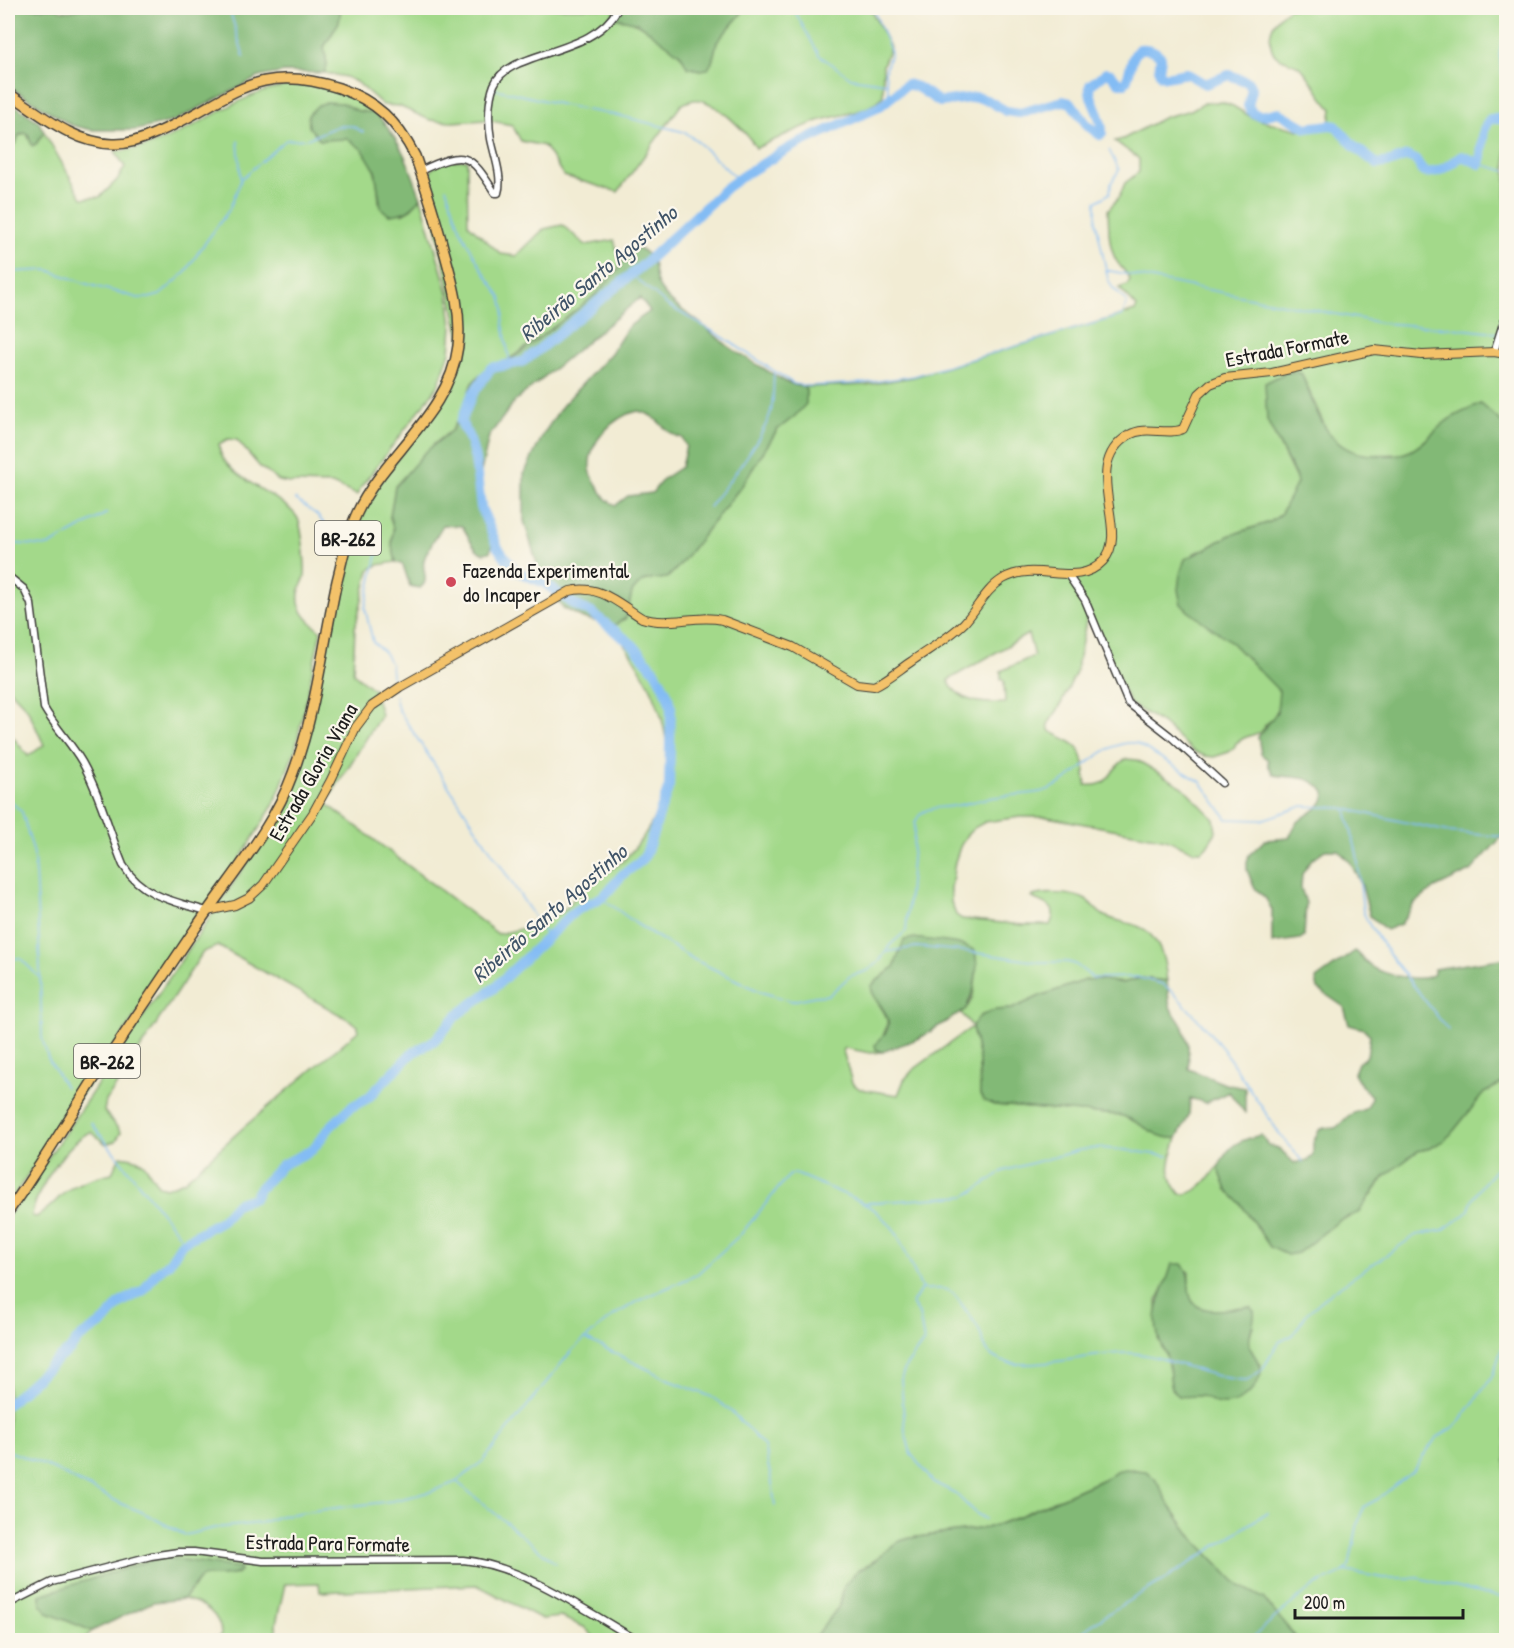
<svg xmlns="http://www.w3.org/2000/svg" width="1514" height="1648" font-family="'Patrick Hand',sans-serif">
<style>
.green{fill:#a3d98a;stroke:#607a53;stroke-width:1.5;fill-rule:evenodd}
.forest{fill:#82b976;stroke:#4f6a49;stroke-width:1.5;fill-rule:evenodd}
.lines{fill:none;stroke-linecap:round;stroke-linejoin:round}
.stream{stroke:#83bcf4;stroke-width:1.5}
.river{stroke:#83bcf4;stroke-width:10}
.minor-casing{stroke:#3c3b38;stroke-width:9}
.major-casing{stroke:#3c3b38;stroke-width:10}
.highway-casing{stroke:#3c3b38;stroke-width:12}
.minor{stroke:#fff;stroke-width:6}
.major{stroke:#f3c26a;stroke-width:8}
.highway{stroke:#f3c26a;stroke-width:9}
.poi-dot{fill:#d1495b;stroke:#fbf7ec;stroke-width:2}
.labels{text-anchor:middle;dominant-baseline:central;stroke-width:4.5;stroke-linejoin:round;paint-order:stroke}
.shield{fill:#fbf7ec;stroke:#5f5e5a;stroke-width:1.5}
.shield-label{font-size:20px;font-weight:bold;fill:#1c1c1c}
.street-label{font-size:21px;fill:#1c1c1c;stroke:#fbf7ec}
.poi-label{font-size:21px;fill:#1c1c1c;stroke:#fbf7ec;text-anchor:start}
.water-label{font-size:22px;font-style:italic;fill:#405468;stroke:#fbf7ec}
</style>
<rect width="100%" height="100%" fill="#fbf7ec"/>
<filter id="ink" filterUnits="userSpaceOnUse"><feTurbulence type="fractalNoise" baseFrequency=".0167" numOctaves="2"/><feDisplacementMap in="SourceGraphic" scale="12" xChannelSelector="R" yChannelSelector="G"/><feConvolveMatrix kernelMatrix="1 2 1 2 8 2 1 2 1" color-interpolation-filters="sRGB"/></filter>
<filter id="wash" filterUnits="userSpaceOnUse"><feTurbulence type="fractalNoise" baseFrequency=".008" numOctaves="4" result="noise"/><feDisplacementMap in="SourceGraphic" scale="24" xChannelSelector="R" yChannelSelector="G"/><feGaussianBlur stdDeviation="1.35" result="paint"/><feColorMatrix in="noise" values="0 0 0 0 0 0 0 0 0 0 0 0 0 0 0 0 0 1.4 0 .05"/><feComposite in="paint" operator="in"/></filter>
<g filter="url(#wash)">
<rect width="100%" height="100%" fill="#f2ecd4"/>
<!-- green -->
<path class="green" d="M341,8h274l3,11c23,1 45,20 61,35 10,8 5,14 21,16l12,-8 5,-20 29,-34h124l20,39 -7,18v31c-15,18 -44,18 -65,25 -21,8 -41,18 -62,27 -9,-16 -38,-45 -57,-48 -7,-1 -12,2 -18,5l-63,87 -54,-16 -20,-30 -23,-5 -9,-16 -25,-5 -36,2 -21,-2 -31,-14 -16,-1 -25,-22 -12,-6 -22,-4 3,-9 -3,-17 11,-18z
M1290,8h216v418l-26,-22 -35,19 -30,26 -12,5 -42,1 -19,-8 -15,-16 -26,-58 -14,-1 -21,11 1,37 31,63 -18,32 -10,7 -42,14 -20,12 -14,5 -6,58 41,29 45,44 5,7v13l-5,14 -8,6 -5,8 -17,6 -8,5 -2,5 -5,4 -15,5 -9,-1 -12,-5 -31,-28 -32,-19 -42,-93 -12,61 -17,36 -11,16 1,6c8,6 21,10 28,17 8,9 8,27 9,38 26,3 22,-16 40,-26l11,1 46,27 31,32 2,13 -9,14 -5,5h-9l-27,-12 -119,-22h-27l-35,5 -11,6 -8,8 -6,11 -5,15 -4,26v14l5,13 6,4 61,6h27c10,-21 -6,-20 -19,-28 11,-6 44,-4 55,3 8,5 12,14 21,17 14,6 33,6 43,17 13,15 15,29 17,47l-27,-3 -17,5 -37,-3 -46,16 -28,13 -17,1 -15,6 -8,10 -12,-14c18,-6 17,-46 15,-61l-12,-6 -34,-3 -33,20 -2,5 -20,16 -2,11c19,29 20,24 4,55l6,3 -12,1 -25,-5 -2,3 9,32 8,6 38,6 6,-15 9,-10 59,-43 7,32 1,36 14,10 125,10c20,4 37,26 58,23 -7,24 -14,33 3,56 16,2 28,-15 38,-27l9,23 14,14 29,43 51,-13 19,-14 8,-2 24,-23 13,-19 33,-25 13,-3 20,-14 33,-41 22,-12v559h-208l-35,-42 -25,-13 -45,-47 -23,-32 -15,-27 -21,-10 -18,2 -8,6 -98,43 -24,8 -76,10 -13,4 -27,22 -13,7 -8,9 -5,6 -4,19 -20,26 -5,9h-222v-4l-9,-9 -23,-10 -19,2 -65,-34 -157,7 -1,-9 -34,1 -9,40 1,16h-60l4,-5c0,-21 -18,-32 -37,-36l17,-22c12,-3 24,0 36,-3l3,-6h-10l-190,27 1,10 7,8 44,18 -9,9h-75v-423l255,-378 35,-69 51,-230 19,-43 58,-77 36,-72 -35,-165 5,-14 8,-8 27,-1 1,64 33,30 15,2 28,-27 18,-4 24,20 28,-5 4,14 6,4c-15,29 -43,49 -69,68 -27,20 -54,40 -83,57l-11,32 -9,15 -18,14 -39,42 -5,31 3,11 -1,18 4,16 -18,3 -9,5 -14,58 -2,45 21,17 7,25 -55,88 172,131c21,-4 52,-11 68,-26 8,-7 12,-18 20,-25 12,-10 28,-12 39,-24 46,-48 53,-105 28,-166 -10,-23 -27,-45 -40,-67l13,-8 6,-26 6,-7 8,-5 21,-2 11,-11 65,-83 34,-54 18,-14 11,-25 -2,-4 62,-2 47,-8 222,-66 2,-4 -18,-19 8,-3 3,-5c-3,-9 -10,-12 -14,-20 -8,-14 -7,-34 -8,-50l11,-13 6,-14 14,-11v-13l-24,-18 8,-2 42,-22 26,-7 12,-7 13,-1h6l11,4 20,12 46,12h22l9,-6 2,-15c-12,-12 -18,-26 -28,-38 -7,-8 -16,-9 -25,-13 -10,-5 -11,-24 -5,-34 3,-6 10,-12 16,-16zM1028,634l6,22 -33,15v8l3,2 1,22c-22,1 -47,0 -57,-23zM218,946l135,76 5,4v5l-114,96 -60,54 -18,7 -7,-2c-16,-20 -10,-27 -39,-30l-8,17c-14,3 -32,8 -44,17 -12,9 -18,19 -32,27l-4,-1c2,-24 36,-76 59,-84l15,12 10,-3 5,-9 -17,-21 2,-10 97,-149zM1172,1264l17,8c0,8 -1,18 1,25 7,19 36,13 50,10l13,19c-7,18 -3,24 8,39l-49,36 -8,-5h-10l-23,-13 -3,-23 -10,-21 -1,-38 11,-22z
M294,85h17l29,5 32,18 4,5 -18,-2 -16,-8 -22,37c8,0 21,-3 29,-1 24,8 29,42 30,63l23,12 9,-5 10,-11 27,95 4,33 -2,26 -12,34 -77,101 -4,8 -25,-11 -42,-1 -11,-2 -19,-14 -23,-27 -9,-1 -9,5c-1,32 63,50 78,73 5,7 9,51 8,59 -1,5 -4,9 -5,13 -6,19 8,32 21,42l-26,119 -21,54 -49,79 -217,321v-473l20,25 16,-11 -17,-37 -19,-20v-549l1,2 16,-8 2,1 5,11 4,-1 8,-12 38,66 18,-1 18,-18 7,-12 -10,-16c65,-1 115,-61 179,-66z"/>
<!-- forest -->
<path class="forest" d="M8,8h50l2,2 9,1 16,-3h256l-2,14 -15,25 3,18 -3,8 -40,-1 -25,5 -85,44 -37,9h-45l-21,-5 -63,-39z
M615,8h131l-29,34 -5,20 -4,7 -8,1 -13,-3 -6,-12 -43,-32 -26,-6z
M8,101l30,20 6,11 -8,12 -4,2 -4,-12 -3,-1 -6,2 -3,9 -8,-5z
M326,102l16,1 16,8 18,2c26,31 32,48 45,85 -10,12 -17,16 -32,17l-8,-7 -6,-38 -12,-20 -15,-11 -28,1 -11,-13 -1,-12 9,-9z
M639,248c24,15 9,23 22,42 10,14 22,20 35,30 10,7 21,18 32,26 11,8 23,15 35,22 13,8 24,17 41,19l2,4v13l-11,12 -18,14 -34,54 -65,83 -11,11 -21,2 -8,5 -6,7 -6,26 -13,8 -30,-8 -20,-10 -23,-34 -16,-53v-47l20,-41 18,-27 49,-53 17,-26 22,-16 -10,-13 -125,103 -26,35 -12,53 5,17 10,24 1,11 -3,11 -8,1c-9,-4 -14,-18 -20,-27l-19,-1c-5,9 -17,26 -19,35 -3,11 7,20 -4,28l-10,-2 -7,-21 -7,-3 -4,-16 1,-18 -3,-11 5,-30 29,-34 28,-23 9,-15 11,-32 13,-13 22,-8 74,-56 15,-12 24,-27 10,-18zM638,411c23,4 25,23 44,27l4,8 -5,21 -18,12 -11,14 -24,3 -12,9c-9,-3 -11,-7 -16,-15 -4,-7 -9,-13 -10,-21 -3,-27 24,-53 48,-58z
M1287,372l14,1c17,38 24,82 75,82 12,1 25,1 36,-5 12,-6 21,-18 32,-27 11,-9 24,-13 37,-19l25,22v406l-35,39 -36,17 -21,16 -13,20 -15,6 -16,-14 -8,-30 -12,-24 -12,-12h-13l-14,10 -9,14 -1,14 5,15 -2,33 -4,3 -28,4v-33l-6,-11 -12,-12 -7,-17v-8l2,-7 16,-15 24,-2c3,-5 5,-13 10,-17 11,-10 25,-12 26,-29 -16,-18 -28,-13 -51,-17l-6,-10v-5l-7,-6 -3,-17 19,-25 2,-21 -50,-51 -41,-29 -7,-7 -3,-14 2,-16 5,-15 23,-11 20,-12 42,-14 10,-7 17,-32 -2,-8 -28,-55 -2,-37z
M915,938c18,4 45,2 60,13l2,14 -3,23 -8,21 -46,29 -38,14 -6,-3 -1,-4c3,-6 9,-8 12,-15 7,-17 -15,-28 -16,-44l23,-19 10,-27z
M1355,951c6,3 8,10 14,14 11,9 53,19 65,9v-5l72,-11v123l-22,12 -33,41 -8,7 -12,7 -13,3 -33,25 -27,37 -18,7 -42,33 -11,2 -17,-8 -29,-43 -14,-14 -9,-23c4,-5 6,-12 11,-17 7,-9 21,-12 32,-15l8,10 11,4 14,14 14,-3 5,-5v-12l6,-13 5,-2h11c6,-3 10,-10 15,-13 10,-7 19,-1 21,-19l-10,-11 -7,-12 4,-10 9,-7 3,-21 -6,-6 -15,-4 -5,-18 -26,-18 -2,-10z
M1140,978l27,3 2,21 2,7 11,16 6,18 1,26 36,15 20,4v25l-16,-21 -23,11 -16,-5 -1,17 -12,23c-21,3 -38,-19 -58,-23l-125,-10 -10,-4 -4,-6 -1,-36 -7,-33 8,-10 15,-6 17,-1 28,-13 46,-16 11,-1 26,4z
M1172,1264h10c10,12 5,18 8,31 5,24 44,12 60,12l4,4c2,12 -6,21 -5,32 1,13 16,19 11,33 -5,17 -25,32 -43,27 -6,-2 -11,-6 -17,-7 -8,-1 -21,4 -26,-4 -6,-9 -3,-21 -6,-31 -2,-9 -8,-17 -10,-26 -7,-27 7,-45 14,-71z
M1125,1469l21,2 9,8 15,27 23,32 45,47 25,13 35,42h-369l-1,-5c-18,-7 -24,3 -41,5 -19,4 -51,1 -72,0l5,-9 20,-26 4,-19 5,-6 8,-9 13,-7 27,-22 13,-4 76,-10 25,-8 97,-43 8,-6z
M161,1557l79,11v3c-9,8 -27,3 -39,6l-17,22 -31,3 -61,29 -44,-18 -7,-9 -1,-9z"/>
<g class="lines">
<!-- stream -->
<path class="stream" d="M229,8l15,49
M793,8l26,47 32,23 35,5
M873,8l18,44 -6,20 5,28
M495,89l86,20 40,7 63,16 12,8 42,40
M1480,164l26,7
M242,178l44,-38 21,-1 31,-13h14l11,6
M446,188l15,43 22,40 18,26 3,12 -1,14 7,41
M1105,270l277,53 70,5 45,5
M8,272l40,-2 39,14 51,14h11l11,-3 25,-22 15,-23 29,-40 12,-30 -3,-39
M631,274l36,31 54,31 73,48 14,2 57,-3 49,-7 209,-61 4,-13 -15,-15 -4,-8 -12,-57v-20l14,-9 1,-10 8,-13 -10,-20
M295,499l22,16 15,18
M709,507c18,-23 55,-69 62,-96 3,-12 2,-26 3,-38
M8,543l40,3 59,-33
M375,545l3,6 -13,57 8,34 12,11 6,12 2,21
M395,696l3,13 150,229
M8,799l14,13 12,42 5,85 3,99 6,20 17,29
M1346,810l11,44 6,58 7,14 19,28 59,76
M601,897l34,26 58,36 68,33 31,9 23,-5 14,-1 21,-19 17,-5 12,-9 11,-17 16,-14 9,-108c2,-5 4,-8 8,-11 10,-6 20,-4 31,-6 12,-2 24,-6 36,-8 16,-3 33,-3 50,-6 31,-5 62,-54 96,-49l65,39 26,37 34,1 42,-14 39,2 107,24 57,5
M886,952l30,-5 48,4 74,11h29l8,2 18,14 44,-1 25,7 11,8 31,34 19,23 56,84 24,29
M8,959l12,-1 19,19
M91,1123l93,118
M865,1203l100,-7 11,-6 27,-19 77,-21 19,-2 26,2 43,6
M921,1289l-9,15 7,10 5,27 -18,25 -5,13 4,52 6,23 22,28 22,11 19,19 11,7
M923,1289c10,1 22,-3 30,4 8,10 15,20 22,30 10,13 5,29 24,37 29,13 97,-9 132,-7 39,3 76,26 116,27l15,-10 17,-28 14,-7 14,-22 26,-22 83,-56 27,-5 21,-15 5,-5 3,-10 10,-15 16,-18 8,-7
M586,1339l88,43 38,15 19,14 33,35 8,37 3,23
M8,1451l35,13 81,41 18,7 43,23 30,-7 45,-5 20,-7 31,-5 81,-10 38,-9 26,-10 27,-21 90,-112 40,-33 27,-16 56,-25 45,-41 49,-60h6l62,26 17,10 17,17 6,9 24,53
M457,1482l98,81
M1345,1571l38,7h36l51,13 36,7
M1073,1640c29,-26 64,-43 97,-64 33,-21 65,-43 98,-64
M1250,1640c21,-20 43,-38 66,-55 11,-7 26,-8 33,-19l8,-39 6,-20 15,-8 35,-28 23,-33 16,-9 8,-8 32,-44 10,-29"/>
<!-- river -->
<path class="river" d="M1506,42l-2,13 2,16
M8,1404l52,-47 10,-7 8,-11 27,-18 15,-18 24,-13 12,-17 13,-10 13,-20 40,-23 15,-17 17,-5 5,-9 23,-24 30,-15 18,-23 21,-20 17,-9 43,-44 24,-14 23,-26 35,-25 82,-78 29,-15 19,-22 17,-12 6,-8 23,-68 2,-80 -5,-15 -11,-20 -22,-26 -41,-32 -17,-8 -31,-22 -28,-12 -18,-23 -17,-41 -6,-48 -5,-19 -9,-18 11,-27 19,-27 31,-6 10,-7 111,-90 83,-77 18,-13 47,-28 88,-40 28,-23 10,3 23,15 37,-5 12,4 17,10 14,2 43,-12 8,2 17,23 12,9 2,-2c1,-17 -14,-32 -12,-48l16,-12 5,1 8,9h6c7,-11 3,-22 14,-34 9,-1 17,2 22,8l-2,14 2,4 5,2 20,-4 19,11 24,-9 19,7 4,7 -4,17c7,14 18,9 30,6l28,16 24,-3 6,1 19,21 22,17 14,-2 16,-6 9,4 7,12c17,3 27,-9 39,-16l18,8 4,-35 6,-10h14l2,-24"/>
</g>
</g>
<g filter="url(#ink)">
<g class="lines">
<!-- minor casing -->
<g class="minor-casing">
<path id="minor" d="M420,171c45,-21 49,-19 75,22h3c5,-16 -4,-38 -7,-54 -3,-16 -3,-39 3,-54 14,-36 100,-28 124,-77
M1494,352l12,-38
M1068,575l17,25 43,103 41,32 53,48
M8,576l16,13 7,15 13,104c11,19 27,35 38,54 18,32 27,69 41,103 18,31 52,37 84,46
M8,1604l44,-22 99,-26 27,-4h16l69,9 200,-1c59,5 123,51 174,80"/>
</g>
<!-- major casing -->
<g class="major-casing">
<path id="major" d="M207,911l28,-6 14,-7 14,-13 50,-72 18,-33 25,-53 16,-21 28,-19 170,-96c30,-7 49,13 72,27 27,9 54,-4 80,2l71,27 64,37 17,2c13,-6 26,-17 38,-25 17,-12 37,-23 52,-38 13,-14 22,-34 39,-44 34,-20 73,11 100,-18 29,-30 -25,-95 26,-126 17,-10 38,1 54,-6l16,-35 11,-10 15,-6 47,-5 102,-23 48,5 72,-3 12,2"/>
</g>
<!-- highway casing -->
<g class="highway-casing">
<path id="highway" d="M8,93c32,20 64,50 105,51 15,1 30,-5 43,-11 72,-30 96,-74 183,-45 37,13 58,33 76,68 10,29 20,60 28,91 9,33 19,64 15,99 -8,67 -74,109 -101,167 -10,21 -14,45 -20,68 -14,64 -21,131 -44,192 -21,58 -64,105 -98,156 -34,51 -69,102 -103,153 -28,44 -54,88 -84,130"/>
</g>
<!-- minor -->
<use href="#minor" class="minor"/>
<!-- major -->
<use href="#major" class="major"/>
<!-- highway -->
<use href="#highway" class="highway"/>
</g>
</g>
<!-- markers -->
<circle class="poi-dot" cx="451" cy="582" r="6"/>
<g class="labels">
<!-- shield labels -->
<g class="shield">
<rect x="315" y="521" width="66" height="34" rx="4.5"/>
<rect x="74" y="1044" width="66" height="34" rx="4.5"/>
</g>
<g class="shield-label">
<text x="348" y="538">BR-262</text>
<text x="107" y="1061">BR-262</text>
</g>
<!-- street labels -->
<g class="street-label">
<text transform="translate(1287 348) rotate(-11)">Estrada Formate</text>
<text transform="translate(313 772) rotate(-60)">Estrada Gloria Viana</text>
<text transform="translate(328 1543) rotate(1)">Estrada Para Formate</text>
</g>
<!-- poi labels -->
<g class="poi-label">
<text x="463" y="570">Fazenda Experimental<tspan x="463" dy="24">do Incaper</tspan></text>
</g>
<!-- water labels -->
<g class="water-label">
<text transform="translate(598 273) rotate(-40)">Ribeirão Santo Agostinho</text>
<text transform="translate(549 913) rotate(-41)">Ribeirão Santo Agostinho</text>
</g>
</g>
<!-- margin -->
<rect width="1514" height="1648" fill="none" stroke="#fbf7ec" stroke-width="30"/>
<!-- scale -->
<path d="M1295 1609v9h168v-9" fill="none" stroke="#1c1c1c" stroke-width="3"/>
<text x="1304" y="1609" font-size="18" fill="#1c1c1c" stroke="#fbf7ec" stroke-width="4.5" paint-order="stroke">200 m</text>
</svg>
